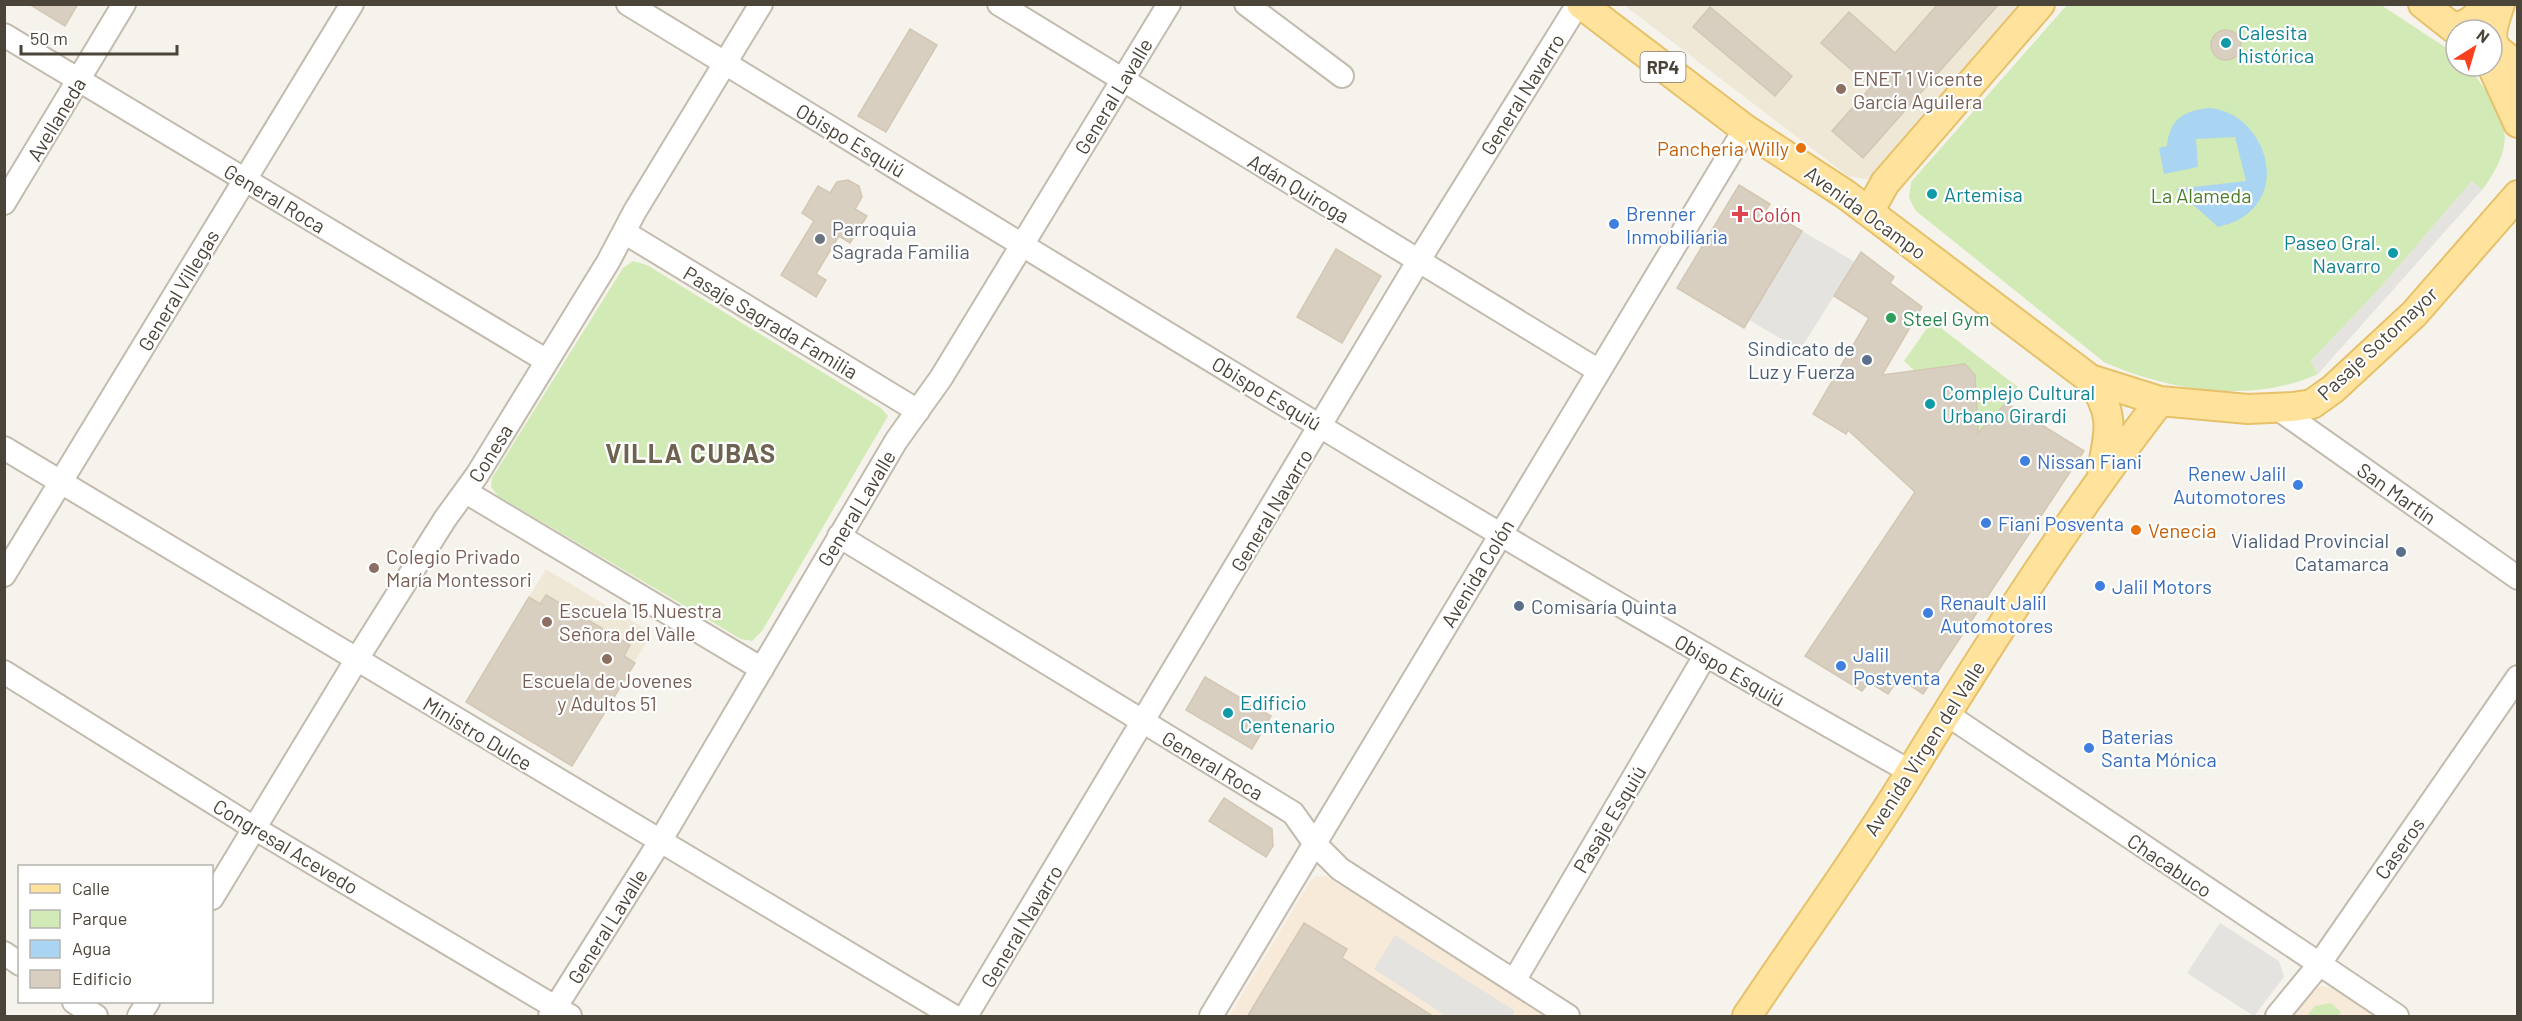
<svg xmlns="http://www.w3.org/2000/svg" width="2522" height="1021" font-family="Barlow,sans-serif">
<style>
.commercial{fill:#f7ead8}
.education{fill:#efe8d6}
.green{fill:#d2eab5}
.parking{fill:#e5e3e0}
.water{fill:#a9d4f2}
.building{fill:#d8cfc1;stroke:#d3c7b4;stroke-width:1.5}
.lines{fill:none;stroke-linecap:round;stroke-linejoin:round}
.minor-casing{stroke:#c2bbae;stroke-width:26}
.major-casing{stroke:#e6c16a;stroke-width:32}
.minor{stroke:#fff;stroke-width:22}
.major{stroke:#ffe39c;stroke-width:28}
.culture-dot{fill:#0f9aa8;stroke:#fff;stroke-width:2}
.education-dot{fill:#8d6e63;stroke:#fff;stroke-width:2}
.food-dot{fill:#e8710a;stroke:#fff;stroke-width:2}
.health-dot{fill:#e0444e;stroke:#fff;stroke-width:2}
.shop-dot{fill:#3f7fe0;stroke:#fff;stroke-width:2}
.worship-dot{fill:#6b7280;stroke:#fff;stroke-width:2}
.leisure-dot{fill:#2e9e5b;stroke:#fff;stroke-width:2}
.service-dot{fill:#5c6f8a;stroke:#fff;stroke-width:2}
.labels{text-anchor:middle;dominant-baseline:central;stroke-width:4.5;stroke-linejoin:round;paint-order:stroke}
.shield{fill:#fff;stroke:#817c74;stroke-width:1.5}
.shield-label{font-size:18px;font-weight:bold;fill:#4b4439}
.culture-label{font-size:20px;fill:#0d838f;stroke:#fff;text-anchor:start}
.education-label{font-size:20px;fill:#785e54;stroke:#fff;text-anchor:start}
.street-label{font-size:20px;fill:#4b4439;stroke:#fff}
.food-label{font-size:20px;fill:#c56008;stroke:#fff;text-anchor:end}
.park-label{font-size:20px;fill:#4a7f2a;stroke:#fff}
.shop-label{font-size:20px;fill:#366cbe;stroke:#fff;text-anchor:start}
.health-label{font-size:20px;fill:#be3a42;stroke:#fff;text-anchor:start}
.worship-label{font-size:20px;fill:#5b616d;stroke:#fff;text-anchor:start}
.leisure-label{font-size:20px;fill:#27864d;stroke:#fff;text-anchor:start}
.service-label{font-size:20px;fill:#4e5e75;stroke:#fff;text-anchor:end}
.district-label{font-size:26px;font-weight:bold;letter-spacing:1.5px;fill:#6e6250;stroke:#fff}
</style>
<rect width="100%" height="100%" fill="#f6f3ec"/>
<!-- commercial -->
<path class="commercial" d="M1317,876l10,1 221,139h-319l80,-133z
M2321,986l14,3 42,27h-86l17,-22z"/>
<!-- education -->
<path class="education" d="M1624,5h395l-148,175 -23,-4z
M546,569l106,64 -80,133 -106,-64z"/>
<!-- green -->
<path class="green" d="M2067,5h314l73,48 2,13h12c36,49 54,70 14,124l-10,-9 -91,106 -70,74 7,13c-66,30 -149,17 -214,-12l-188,-151 -7,-13 2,-16z
M633,261l14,4 234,143 7,8 -126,215 -10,10 -11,-2 -243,-143 -7,-9 1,-9 131,-210z
M1932,321l87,67 -41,45 -3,-58 -10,-11 -50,7 -11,-10z
M2331,1003l10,9 -4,4h-30l8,-10z"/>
<!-- parking -->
<path class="parking" d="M2472,181l10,9 -164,184 -7,-13 70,-74z
M1802,231l53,31 -55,88 -51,-30z
M2220,923l59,38 5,16 -30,39 -67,-43z
M1395,935l120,76 -3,5h-66l-72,-47z"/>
<!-- water -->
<path class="water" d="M2209,108c61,5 88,102 9,119l-42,-38 70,-8 -11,-44 -39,2 2,28 -34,7 -5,-26 8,-2c3,-27 16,-35 42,-38z"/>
<!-- building -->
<path class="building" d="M29,4h49l-13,22z
M1938,4h61l-136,154 -31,-27 39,-44 -50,-44 28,-31 46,41z
M1710,7l82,69 -17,20 -82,-69z
M910,29l27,16 -51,87 -28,-16z
M2211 45a15 15 0 1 1 30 0a15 15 0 1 1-30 0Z
M848,180l11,6 3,11 -7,12 12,7 -17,27 -11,-7 -23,38 10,6 -10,17 -35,-22 33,-54 -12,-8 16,-27 12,7 7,-11z
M1739,185l31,19 -4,6 36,21 -58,97 -67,-40z
M1336,249l45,27 -39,67 -45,-26z
M1861,252l33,25 -4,6 32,24 -40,68 83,-11 10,11 3,58 28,-30 78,48 -161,243 -24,-16 -11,16 -19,-12 -7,9 -57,-35 110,-164 -67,-62 -2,4 -33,-20 56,-96 -35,-22z
M546,595l84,50 -6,11 11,7 -63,103 -106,-64 63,-105 11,7z
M1205,677l66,39 -19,33 -66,-39z
M1224,798l48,31 1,17 -7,11 -57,-36z
M1304,923l43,26 -5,9 92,59h-187z"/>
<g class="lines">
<!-- minor casing -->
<g class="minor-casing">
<path id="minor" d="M628,4c426,259 848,524 1283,768
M999,4l600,367
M1246,4l96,72
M4,35l543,326
M4,203l120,-199
M624,232l294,179
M2277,408l241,170
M4,448l949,568
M466,492l296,177
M839,536l454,277 22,31 25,25 228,147
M4,575l348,-571
M4,672l250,156 316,188
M1945,713l452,303
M212,898l145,-239 88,-140 32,-44 131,-213 27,-51 126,-207
M4,953l16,11
M1514,981l191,-325
M74,1002l22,14
M139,1016l9,-14
M550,1016l109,-173 237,-402 45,-63 228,-374
M966,1016l453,-756 159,-256
M1211,1016l534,-887
M2277,1016l41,-50 200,-289"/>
</g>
<!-- major casing -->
<g class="major-casing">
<path id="major" d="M1581,4l164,125 100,65 245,185 70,22 88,8 45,-2 19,-3 21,-15 81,-75 104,-119
M2423,4l33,26
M2500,4c-4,13 -14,35 -2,46 9,8 14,10 20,21
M2451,26c16,3 27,-11 38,-22
M2492,66l26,57
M1869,212l16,-29 155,-179
M2090,379c25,34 20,51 12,91
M1747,1016c54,-81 113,-161 164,-245 78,-127 158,-253 249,-370"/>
</g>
<!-- minor -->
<use href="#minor" class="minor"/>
<!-- major -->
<use href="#major" class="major"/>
</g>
<!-- markers -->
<g class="culture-dot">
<circle cx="2226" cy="43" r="6"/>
<circle cx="1932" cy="194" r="6"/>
<circle cx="2393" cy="253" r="6"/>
<circle cx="1930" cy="404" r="6"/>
<circle cx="1228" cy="713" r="6"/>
</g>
<g class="education-dot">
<circle cx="1841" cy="89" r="6"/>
<circle cx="374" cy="568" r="6"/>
<circle cx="547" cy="622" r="6"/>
<circle cx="607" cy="659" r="6"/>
</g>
<g class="food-dot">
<circle cx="1801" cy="148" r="6"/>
<circle cx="2136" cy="530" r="6"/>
</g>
<path class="health-dot" d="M1737 205h6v6h6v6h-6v6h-6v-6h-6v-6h6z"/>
<g class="shop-dot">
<circle cx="1614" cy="224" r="6"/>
<circle cx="2025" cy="461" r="6"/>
<circle cx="2298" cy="485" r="6"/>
<circle cx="1986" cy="523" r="6"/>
<circle cx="2100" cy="586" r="6"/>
<circle cx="1928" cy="613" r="6"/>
<circle cx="1841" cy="666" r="6"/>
<circle cx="2089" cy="748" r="6"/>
</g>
<circle class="worship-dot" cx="820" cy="239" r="6"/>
<circle class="leisure-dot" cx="1891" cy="318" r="6"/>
<g class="service-dot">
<circle cx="1867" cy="360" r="6"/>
<circle cx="2401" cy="552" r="6"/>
<circle cx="1519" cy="606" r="6"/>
</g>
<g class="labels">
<!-- shield labels -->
<rect class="shield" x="1640.5" y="52" width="45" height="30" rx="4.5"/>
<g class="shield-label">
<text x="1663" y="67">RP4</text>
</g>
<!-- culture labels -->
<g class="culture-label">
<text x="2238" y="32">Calesita<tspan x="2238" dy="23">histórica</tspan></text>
<text x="1944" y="194">Artemisa</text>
<text x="2381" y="242" text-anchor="end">Paseo Gral.<tspan x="2381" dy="23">Navarro</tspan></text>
<text x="1942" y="392">Complejo Cultural<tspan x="1942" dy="23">Urbano Girardi</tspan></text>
<text x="1240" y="702">Edificio<tspan x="1240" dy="23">Centenario</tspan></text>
</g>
<!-- education labels -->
<g class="education-label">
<text x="1853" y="78">ENET 1 Vicente<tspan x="1853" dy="23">García Aguilera</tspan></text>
<text x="386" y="556">Colegio Privado<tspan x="386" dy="23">María Montessori</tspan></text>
<text x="559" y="610">Escuela 15 Nuestra<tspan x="559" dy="23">Señora del Valle</tspan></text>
<text x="607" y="680" text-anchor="middle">Escuela de Jovenes<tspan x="607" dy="23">y Adultos 51</tspan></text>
</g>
<!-- street labels -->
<g class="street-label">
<text transform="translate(1522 94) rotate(-58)">General Navarro</text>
<text transform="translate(1113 96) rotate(-59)">General Lavalle</text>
<text transform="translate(56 119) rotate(-59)">Avellaneda</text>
<text transform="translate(851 140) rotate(31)">Obispo Esquiú</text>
<text transform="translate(1299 188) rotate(31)">Adán Quiroga</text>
<text transform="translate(275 198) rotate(31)">General Roca</text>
<text transform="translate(1866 212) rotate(36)">Avenida Ocampo</text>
<text transform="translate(178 290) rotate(-59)">General Villegas</text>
<text transform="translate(771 322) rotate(31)">Pasaje Sagrada Familia</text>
<text transform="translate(2377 343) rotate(-43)">Pasaje Sotomayor</text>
<text transform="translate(1267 393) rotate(31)">Obispo Esquiú</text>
<text transform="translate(490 453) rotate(-58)">Conesa</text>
<text transform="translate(2397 493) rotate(35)">San Martín</text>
<text transform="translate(856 508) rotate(-59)">General Lavalle</text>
<text transform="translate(1271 510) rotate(-59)">General Navarro</text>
<text transform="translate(1477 573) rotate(-59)">Avenida Colón</text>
<text transform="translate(1730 670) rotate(30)">Obispo Esquiú</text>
<text transform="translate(478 733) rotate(31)">Ministro Dulce</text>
<text transform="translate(1924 748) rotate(-57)">Avenida Virgen del Valle</text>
<text transform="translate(1213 765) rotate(31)">General Roca</text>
<text transform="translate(1609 819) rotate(-59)">Pasaje Esquiú</text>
<text transform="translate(286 846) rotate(31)">Congresal Acevedo</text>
<text transform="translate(2399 848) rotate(-55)">Caseros</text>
<text transform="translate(2170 865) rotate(34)">Chacabuco</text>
<text transform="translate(607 926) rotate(-58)">General Lavalle</text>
<text transform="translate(1021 926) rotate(-59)">General Navarro</text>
</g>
<!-- food labels -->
<g class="food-label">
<text x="1789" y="148">Pancheria Willy</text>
<text x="2148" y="530" text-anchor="start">Venecia</text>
</g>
<!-- park labels -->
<g class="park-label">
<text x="2201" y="195">La Alameda</text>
</g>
<!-- shop labels -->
<g class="shop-label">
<text x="1626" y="213">Brenner<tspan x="1626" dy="23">Inmobiliaria</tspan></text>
<text x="2037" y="461">Nissan Fiani</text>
<text x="2286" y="473" text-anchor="end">Renew Jalil<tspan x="2286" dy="23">Automotores</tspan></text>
<text x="1998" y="523">Fiani Posventa</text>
<text x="2112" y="586">Jalil Motors</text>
<text x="1940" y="602">Renault Jalil<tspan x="1940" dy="23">Automotores</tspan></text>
<text x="1853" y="654">Jalil<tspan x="1853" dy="23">Postventa</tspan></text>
<text x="2101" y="736">Baterias<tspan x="2101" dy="23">Santa Mónica</tspan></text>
</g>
<!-- health labels -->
<g class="health-label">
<text x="1752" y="214">Colón</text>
</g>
<!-- worship labels -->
<g class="worship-label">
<text x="832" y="228">Parroquia<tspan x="832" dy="23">Sagrada Familia</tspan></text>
</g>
<!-- leisure labels -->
<g class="leisure-label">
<text x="1903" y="318">Steel Gym</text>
</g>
<!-- service labels -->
<g class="service-label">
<text x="1855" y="348">Sindicato de<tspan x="1855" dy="23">Luz y Fuerza</tspan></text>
<text x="2389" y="540">Vialidad Provincial<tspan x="2389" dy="23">Catamarca</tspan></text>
<text x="1531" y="606" text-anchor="start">Comisaría Quinta</text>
</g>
<!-- district labels -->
<g class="district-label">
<text x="691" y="452">VILLA CUBAS</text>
</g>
</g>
<!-- border -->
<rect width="2522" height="1021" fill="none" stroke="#4b4439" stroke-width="12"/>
<!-- legend -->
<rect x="18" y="865" width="195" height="138" fill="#ffffff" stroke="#b7b4b0" stroke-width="1.5"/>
<rect x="30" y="884" width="30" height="9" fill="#ffe39c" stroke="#b7b4b0" stroke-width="1.5"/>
<text x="72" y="895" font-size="18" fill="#4b4439">Calle</text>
<rect x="30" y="910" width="30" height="18" fill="#d2eab5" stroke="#b7b4b0" stroke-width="1.5"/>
<text x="72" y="925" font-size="18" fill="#4b4439">Parque</text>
<rect x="30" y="940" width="30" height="18" fill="#a9d4f2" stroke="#b7b4b0" stroke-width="1.5"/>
<text x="72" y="955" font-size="18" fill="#4b4439">Agua</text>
<rect x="30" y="970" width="30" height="18" fill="#d8cfc1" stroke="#b7b4b0" stroke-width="1.5"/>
<text x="72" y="985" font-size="18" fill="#4b4439">Edificio</text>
<!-- north arrow -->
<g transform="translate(2474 48) rotate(37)"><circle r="28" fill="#ffffff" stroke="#b7b4b0" stroke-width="1.5"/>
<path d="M0-4.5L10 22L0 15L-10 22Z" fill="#fc3f1d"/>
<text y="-9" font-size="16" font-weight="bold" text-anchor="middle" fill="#4b4439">N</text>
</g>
<!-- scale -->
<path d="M21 45v9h156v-9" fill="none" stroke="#4b4439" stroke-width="3"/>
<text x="30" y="45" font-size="18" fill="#4b4439" stroke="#ffffff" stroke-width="4.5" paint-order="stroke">50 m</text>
</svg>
